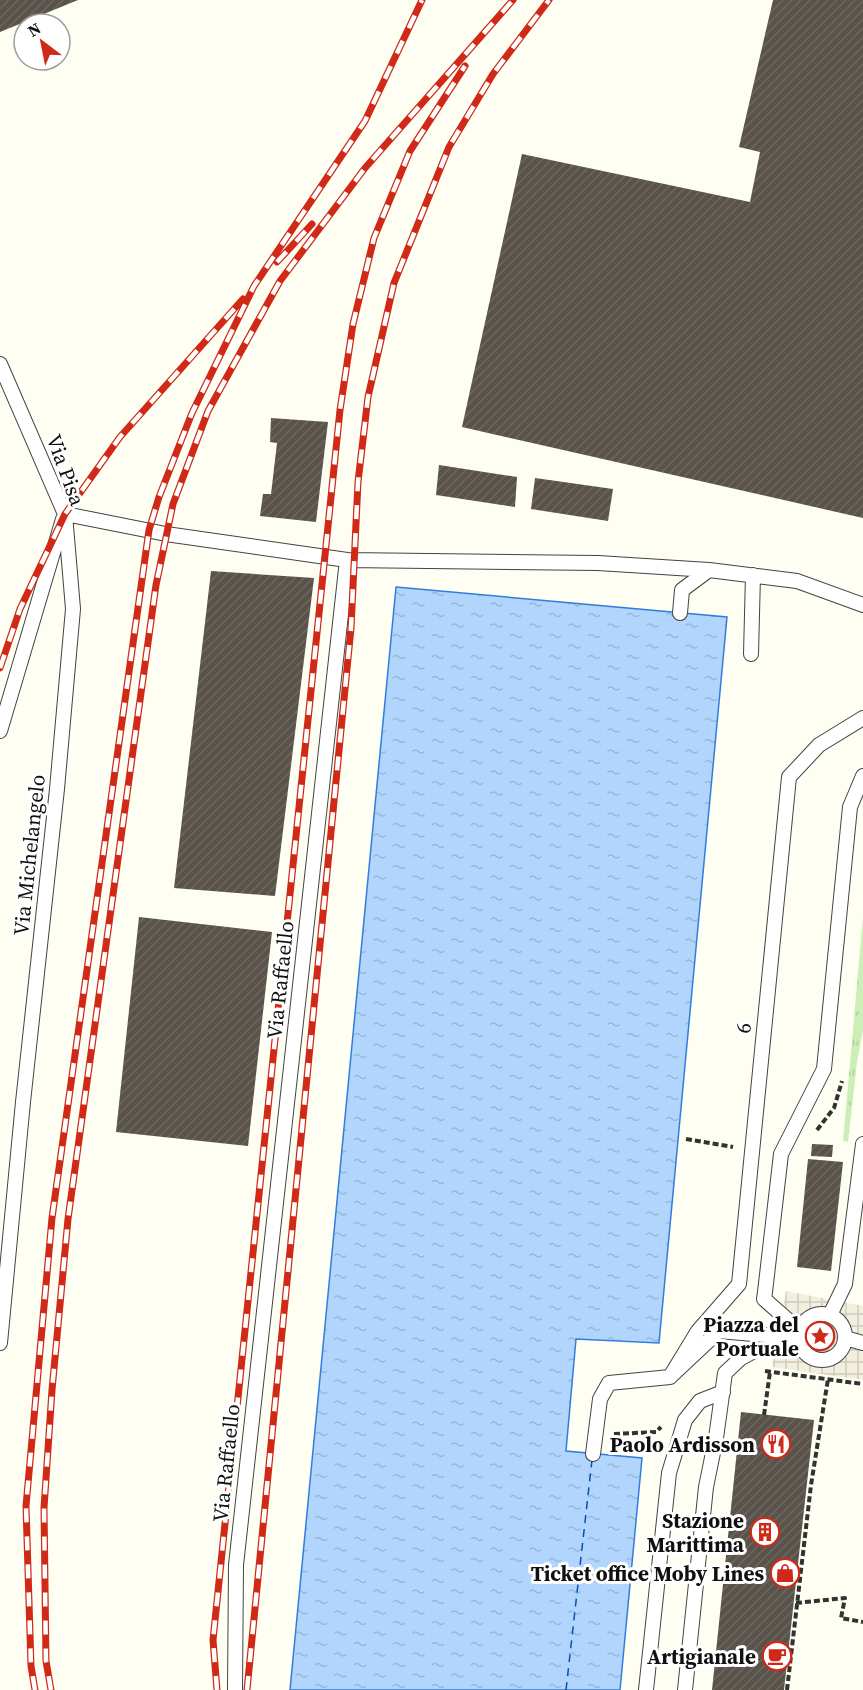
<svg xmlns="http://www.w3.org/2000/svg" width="863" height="1690" font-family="'Source Serif 4',serif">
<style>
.grass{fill:url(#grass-tufts)}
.plaza{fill:url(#plaza-grid)}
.water{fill:url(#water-ripples);stroke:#307edc;stroke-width:1.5}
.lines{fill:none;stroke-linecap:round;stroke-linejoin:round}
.ferry{stroke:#0a50b0;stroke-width:1.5;stroke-dasharray:8 6;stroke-linecap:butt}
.building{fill:url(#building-hatch)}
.service-casing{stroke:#434343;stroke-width:16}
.path{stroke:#323232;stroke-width:4;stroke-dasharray:6 3;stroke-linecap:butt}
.service{stroke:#fff;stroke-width:14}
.rail-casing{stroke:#d02917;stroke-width:7}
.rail{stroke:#fff;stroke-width:4.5;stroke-dasharray:14;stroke-linecap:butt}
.labels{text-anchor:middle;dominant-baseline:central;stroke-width:6;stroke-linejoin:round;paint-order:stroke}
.street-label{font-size:21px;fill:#101010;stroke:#fff}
.poi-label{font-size:21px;font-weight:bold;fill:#101010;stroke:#fff;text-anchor:end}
</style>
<defs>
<pattern id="grass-tufts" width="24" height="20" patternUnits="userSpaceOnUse" patternTransform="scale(1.5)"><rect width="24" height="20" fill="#ccefb7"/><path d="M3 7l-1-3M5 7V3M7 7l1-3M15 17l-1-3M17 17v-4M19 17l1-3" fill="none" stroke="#aecc9c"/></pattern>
<pattern id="plaza-grid" width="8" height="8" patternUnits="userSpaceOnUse" patternTransform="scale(1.5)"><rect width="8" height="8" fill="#f2efdf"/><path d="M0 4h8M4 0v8" fill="none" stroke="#ceccbe"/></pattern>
<pattern id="water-ripples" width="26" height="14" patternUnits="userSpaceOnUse" patternTransform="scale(1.5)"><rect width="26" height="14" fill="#b1d5fd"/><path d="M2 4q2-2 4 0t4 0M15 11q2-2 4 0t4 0" fill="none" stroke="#97b6d8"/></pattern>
<pattern id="building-hatch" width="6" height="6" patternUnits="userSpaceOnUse" patternTransform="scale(1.5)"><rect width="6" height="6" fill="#5a534b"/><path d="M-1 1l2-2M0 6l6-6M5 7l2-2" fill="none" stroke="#6d6761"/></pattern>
</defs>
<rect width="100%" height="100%" fill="#fffef2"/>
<!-- grass -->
<path class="grass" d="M863,917v113l-6,32 -9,80 -5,-1z"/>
<!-- plaza -->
<path class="plaza" d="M786,1291l77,15v74l-91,-13z"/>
<!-- water -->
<path class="water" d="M396,587l331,30 -68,726 -83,-4 -10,112 76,7 -22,232h-330z"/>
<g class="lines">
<!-- ferry -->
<path class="ferry" d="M566,1690l26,-230"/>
</g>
<!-- building -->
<path class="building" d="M0,0h78l-78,32z
M773,0h90v518l-401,-91 60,-273 228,48 10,-50 -21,-5z
M271,418l57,4 -12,100 -56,-6 3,-22h8l6,-51 -7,-1z
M439,465l78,12 -2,30 -79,-12z
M535,478l78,11 -5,32 -77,-12z
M211,571l103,7 -39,318 -101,-8z
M139,917l133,15 -24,214 -132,-14z
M812,1144l21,1 -1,12 -21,-1z
M808,1159l35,3 -12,109 -34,-4z
M741,1412l73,8 -30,270h-72z"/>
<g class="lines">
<!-- service casing -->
<g class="service-casing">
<path id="service" d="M0,364l65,150 8,95 -16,180 -34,313 -23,241
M65,514l101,20 181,26 -111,1005 -1,125
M347,560l251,3 111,7
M680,613l2,-23 27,-20 88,11 66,24
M751,654l2,-79
M0,731l63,-212
M799 1337a23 23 0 1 1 46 0a23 23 0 1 1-46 0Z
M830,1315l15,-31 18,-140
M799,1330l-35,-31 1,-7 16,-138 43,-85 26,-262 13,-31
M845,1338l18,5
M670,1377l28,-46 41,-47 50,-507 30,-32 44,-27
M593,1454l7,-55 9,-16 61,-6 49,-46 79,7
M646,1690l23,-217 16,-53 15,-19 23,-9
M685,1690l21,-203 10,-49 9,-65 16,-15 15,-8 44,-4"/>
</g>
<!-- path -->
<path class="path" d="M817,1130l17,-22 8,-27
M686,1139l47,8
M765,1371l98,13
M764,1415l6,-43
M614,1434l42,-2 5,-5
M796,1603l49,-5 -4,20 22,4
M787,1690l24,-205 17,-106"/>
<!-- service -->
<use href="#service" class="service"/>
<!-- rail casing -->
<g class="rail-casing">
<path id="rail" d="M277,262l35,-38
M0,668l20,-59 45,-95 55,-77 123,-138
M35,1690l-4,-24 -5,-160 26,-288 97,-688 10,-33 33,-84 62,-127 111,-165 57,-121
M51,1690l-5,-29 -2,-153 8,-118 16,-171 88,-634 17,-81 35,-93 72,-130 85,-113 148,-168
M217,1690l-4,-50 127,-1230 13,-86 21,-86 36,-87 55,-85
M247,1690l104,-1062 7,-146 10,-85 26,-114 55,-136 44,-73 56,-74"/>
</g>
<!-- rail -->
<use href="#rail" class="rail"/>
</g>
<!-- icons -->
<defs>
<g id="sight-ring" transform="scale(1.5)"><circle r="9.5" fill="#fff" stroke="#d02917" stroke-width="1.5"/><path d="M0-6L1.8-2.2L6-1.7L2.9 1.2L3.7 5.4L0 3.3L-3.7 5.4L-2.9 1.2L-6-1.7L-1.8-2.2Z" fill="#d02917"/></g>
<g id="restaurant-ring" transform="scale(1.5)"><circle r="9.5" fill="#fff" stroke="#d02917" stroke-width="1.5"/><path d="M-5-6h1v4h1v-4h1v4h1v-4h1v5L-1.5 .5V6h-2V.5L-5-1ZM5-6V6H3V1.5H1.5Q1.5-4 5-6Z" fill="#d02917"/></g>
<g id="building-ring" transform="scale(1.5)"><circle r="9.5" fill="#fff" stroke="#d02917" stroke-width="1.5"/><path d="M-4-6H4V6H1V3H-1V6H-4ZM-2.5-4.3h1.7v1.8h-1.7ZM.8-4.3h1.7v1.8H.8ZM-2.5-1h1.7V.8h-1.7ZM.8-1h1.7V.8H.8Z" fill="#d02917"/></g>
<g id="shop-ring" transform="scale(1.5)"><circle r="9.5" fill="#fff" stroke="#d02917" stroke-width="1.5"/><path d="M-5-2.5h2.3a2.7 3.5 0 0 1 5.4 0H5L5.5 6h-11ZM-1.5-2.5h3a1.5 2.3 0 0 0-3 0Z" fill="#d02917"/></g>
<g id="cafe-ring" transform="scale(1.5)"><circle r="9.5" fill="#fff" stroke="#d02917" stroke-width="1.5"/><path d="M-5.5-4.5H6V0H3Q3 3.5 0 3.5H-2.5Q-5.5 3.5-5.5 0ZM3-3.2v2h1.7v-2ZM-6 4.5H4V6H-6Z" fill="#d02917"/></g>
</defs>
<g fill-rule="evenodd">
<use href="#sight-ring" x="820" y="1336"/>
<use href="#restaurant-ring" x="776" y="1444"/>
<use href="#building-ring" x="765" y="1532"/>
<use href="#shop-ring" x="785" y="1573"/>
<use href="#cafe-ring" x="777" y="1656"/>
</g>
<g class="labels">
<!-- street labels -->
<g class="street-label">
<text transform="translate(66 470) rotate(70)">Via Pisa</text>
<text transform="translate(29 855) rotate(-84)">Via Michelangelo</text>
<text transform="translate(280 980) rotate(-84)">Via Raffaello</text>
<text transform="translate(743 1028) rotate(-84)">6</text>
<text transform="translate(226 1463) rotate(-84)">Via Raffaello</text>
</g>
<!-- poi labels -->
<g class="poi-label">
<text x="799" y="1324">Piazza del<tspan x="799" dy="24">Portuale</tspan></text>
<text x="755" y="1444">Paolo Ardisson</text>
<text x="744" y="1520">Stazione<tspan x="744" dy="24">Marittima</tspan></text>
<text x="764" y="1573">Ticket office Moby Lines</text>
<text x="756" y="1656">Artigianale</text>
</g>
</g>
<!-- north arrow -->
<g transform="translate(42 42) rotate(328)"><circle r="28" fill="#ffffff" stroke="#9f9f9f" stroke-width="1.5"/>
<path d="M0-4.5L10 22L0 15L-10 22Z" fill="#d02917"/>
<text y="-9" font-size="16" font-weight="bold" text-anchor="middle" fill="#101010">N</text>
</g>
</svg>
